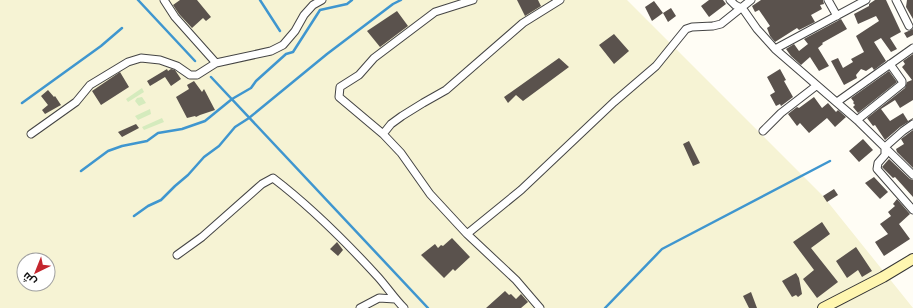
<svg xmlns="http://www.w3.org/2000/svg" width="913" height="308" font-family="'Playfair Display',Cairo,serif">
<style>
.farmland{fill:#f6f3d4;fill-rule:evenodd}
.green{fill:#d5ebbd}
.lines{fill:none;stroke-linecap:round;stroke-linejoin:round}
.stream{stroke:#3f96cf;stroke-width:2.5}
.building{fill:#5a524d}
.street-casing{stroke:#444;stroke-width:9}
.secondary-casing{stroke:#333;stroke-width:12}
.street{stroke:#fff;stroke-width:7}
.secondary{stroke:#fff6b0;stroke-width:10}
</style>
<rect width="100%" height="100%" fill="#fffdf5"/>
<!-- farmland -->
<path class="farmland" d="M0,0h627l196,196 90,112h-913zM24,260h24v24h-24z"/>
<!-- green -->
<path class="green" d="M142,88l2,4 -16,10 -2,-3z
M142,97l4,6 -7,3 -4,-5 2,-3z
M150,109l1,5 -13,6 -3,-4z
M162,118l2,4 -20,8 -2,-3z"/>
<g class="lines">
<!-- stream -->
<path class="stream" d="M138,0l57,61
M260,0l20,31
M211,77l217,231
M22,103l79,-57 21,-18
M81,171l27,-20 14,-5 25,-5 11,-8 24,-4 23,-8 27,-22 19,-11 5,-7 30,-27 7,-2 27,-42 27,-6 5,-4
M134,216l14,-10 13,-6 14,-14 13,-11 16,-18 15,-11 16,-19 14,-9 78,-64 66,-50 8,-4
M605,308l57,-59 168,-88"/>
</g>
<!-- building -->
<path class="building" d="M180,0h17l14,17 -5,4 -3,-3 -11,10 -13,-14 -6,-9z
M517,0h21l3,6 -16,10z
M709,0h14l3,4 -17,13 -8,-11z
M761,0h62l1,4 -4,1 2,4 -11,6 4,7 -16,8 -2,-2 -22,14 -5,-6 -3,-8 3,-2 -11,-16 -4,2 -3,-6z
M875,0h11l15,32 -11,6 7,11 -6,3 -10,-14 -7,4 12,19 -12,9 -2,-3 -6,4 -5,-2 -5,6 1,3 -13,7 -13,-24 7,-3 5,10 10,-6 -2,-3 13,-7 -8,-16 23,-15 -3,-5 -18,8 -4,-10 15,-8v-2z
M907,0h6v19l-7,-12z
M654,1l9,12 8,-5 5,8 -8,6 -5,-9 -11,8 -7,-14z
M397,11l11,15 -28,21 -13,-16z
M841,19l6,10 -25,14 1,1 -5,4 11,18 -10,5 -9,-14 -9,8 -10,-9 -5,-7 8,-5 5,7 9,-7 -4,-5z
M913,29v6l-6,3 -3,-5z
M614,34l15,17 -15,13 -15,-19z
M913,54v46l-13,8 -5,-8 -14,9 9,12 13,-8 5,8 5,-3v1l-13,8 -15,13 -10,-15 -2,1 -6,-8 38,-30 2,-6 5,-2 -10,-13 3,-3 -2,-3z
M559,58l10,9 -46,34 -7,-6 -8,8 -4,-6z
M167,69l1,2 3,-2 4,1 6,9 -10,7 -6,-9 -15,9 -3,-5z
M780,69l6,11 -2,1 9,16 -12,9 -1,-2 -4,2 -6,-11 5,-3 -8,-15z
M889,71l8,11 -39,31 -5,-6 2,-2 -2,-2 1,-1 -3,-4z
M120,72l9,15 -28,18 -9,-14z
M194,81l8,11 2,-3 11,21 -15,5 -4,2 -1,-1 -8,2 -11,-21 13,-8 -2,-4z
M48,90l6,7 1,-1 6,9 -16,9 -3,-4 6,-5 -7,-9z
M814,97l8,11 6,-5 8,9 2,-2 8,7 -11,10 -8,-9 -18,15 -9,-10 -3,3 -9,-12 9,-7 2,1z
M136,124l3,4 -17,9 -4,-5z
M913,130v38l-16,-16 -1,-3 8,-5 -3,-5z
M863,139l10,11 -14,12 -10,-11z
M689,141l11,22 -7,3 -10,-22z
M889,159l21,20 3,1v17l-18,-20 -2,1 -11,-11z
M874,177l14,15 -8,7 -15,-16z
M834,189l4,6 -11,7 -4,-6z
M897,199l13,15 -11,10 11,15 -26,17 -9,-14 13,-8 -8,-10 11,-8 -3,-4 7,-6 -2,-2z
M822,222l8,12 -19,14 27,34 -21,16 -14,-19 11,-9 -21,-28z
M452,238l18,19 -15,14 -2,-2 -9,9 -23,-23 14,-11 3,4 3,-3 2,1z
M337,242l6,8 -5,6 -8,-7z
M856,247l16,24 -10,6 -4,-7 -11,8 -11,-17z
M796,273l3,5 3,16 -4,3 -2,-2 -4,2 -10,-16z
M505,291l4,4 2,-1 5,5 5,-5 7,8 -7,6h-35z
M751,292l6,16h-8l-6,-12z"/>
<g class="lines">
<!-- street casing -->
<g class="street-casing">
<path id="street" d="M164,0l11,17 41,46
M730,0l5,5 8,4 14,20 18,20 82,71 56,55
M828,0l9,16
M896,0l13,26
M775,49l91,-49
M837,102l76,-54
M857,120l45,-36v-3l-12,-17
M913,124l-10,7 -18,16v8l-7,8 -1,6 36,41
M763,131l18,-18 35,-27
M31,134l45,-32 14,-17 38,-23 13,-4 19,2 17,6 13,9h7l19,-12 55,-12 12,-6 12,-14 9,-16 9,-10 9,-5
M383,134l-44,-37 1,-10 19,-12 15,-17 61,-46 38,-12
M467,234l54,-44 93,-88 42,-36 30,-37 6,-2 21,-1 8,-2 30,-24
M177,255l25,-18 60,-53 11,-6c38,29 73,64 105,99 9,10 16,21 26,31
M360,308l19,-10 16,1
M540,308l-24,-28 -49,-46 -37,-40 -29,-41 -18,-19 8,-10 11,-8 21,-13 23,-13 77,-67 37,-23"/>
</g>
<!-- secondary casing -->
<g class="secondary-casing">
<path id="secondary" d="M823,308l60,-31 30,-18"/>
</g>
<!-- street -->
<use href="#street" class="street"/>
<!-- secondary -->
<use href="#secondary" class="secondary"/>
</g>
<!-- north arrow -->
<g transform="translate(36 272) rotate(223)"><circle r="19" fill="#ffffff" stroke="#a0a0a0"/>
<path d="M0-3L7 15L0 10L-7 15Z" fill="#c4262e"/>
<text y="-6" font-size="11" font-weight="bold" text-anchor="middle" fill="#111111">ش</text>
</g>
</svg>
